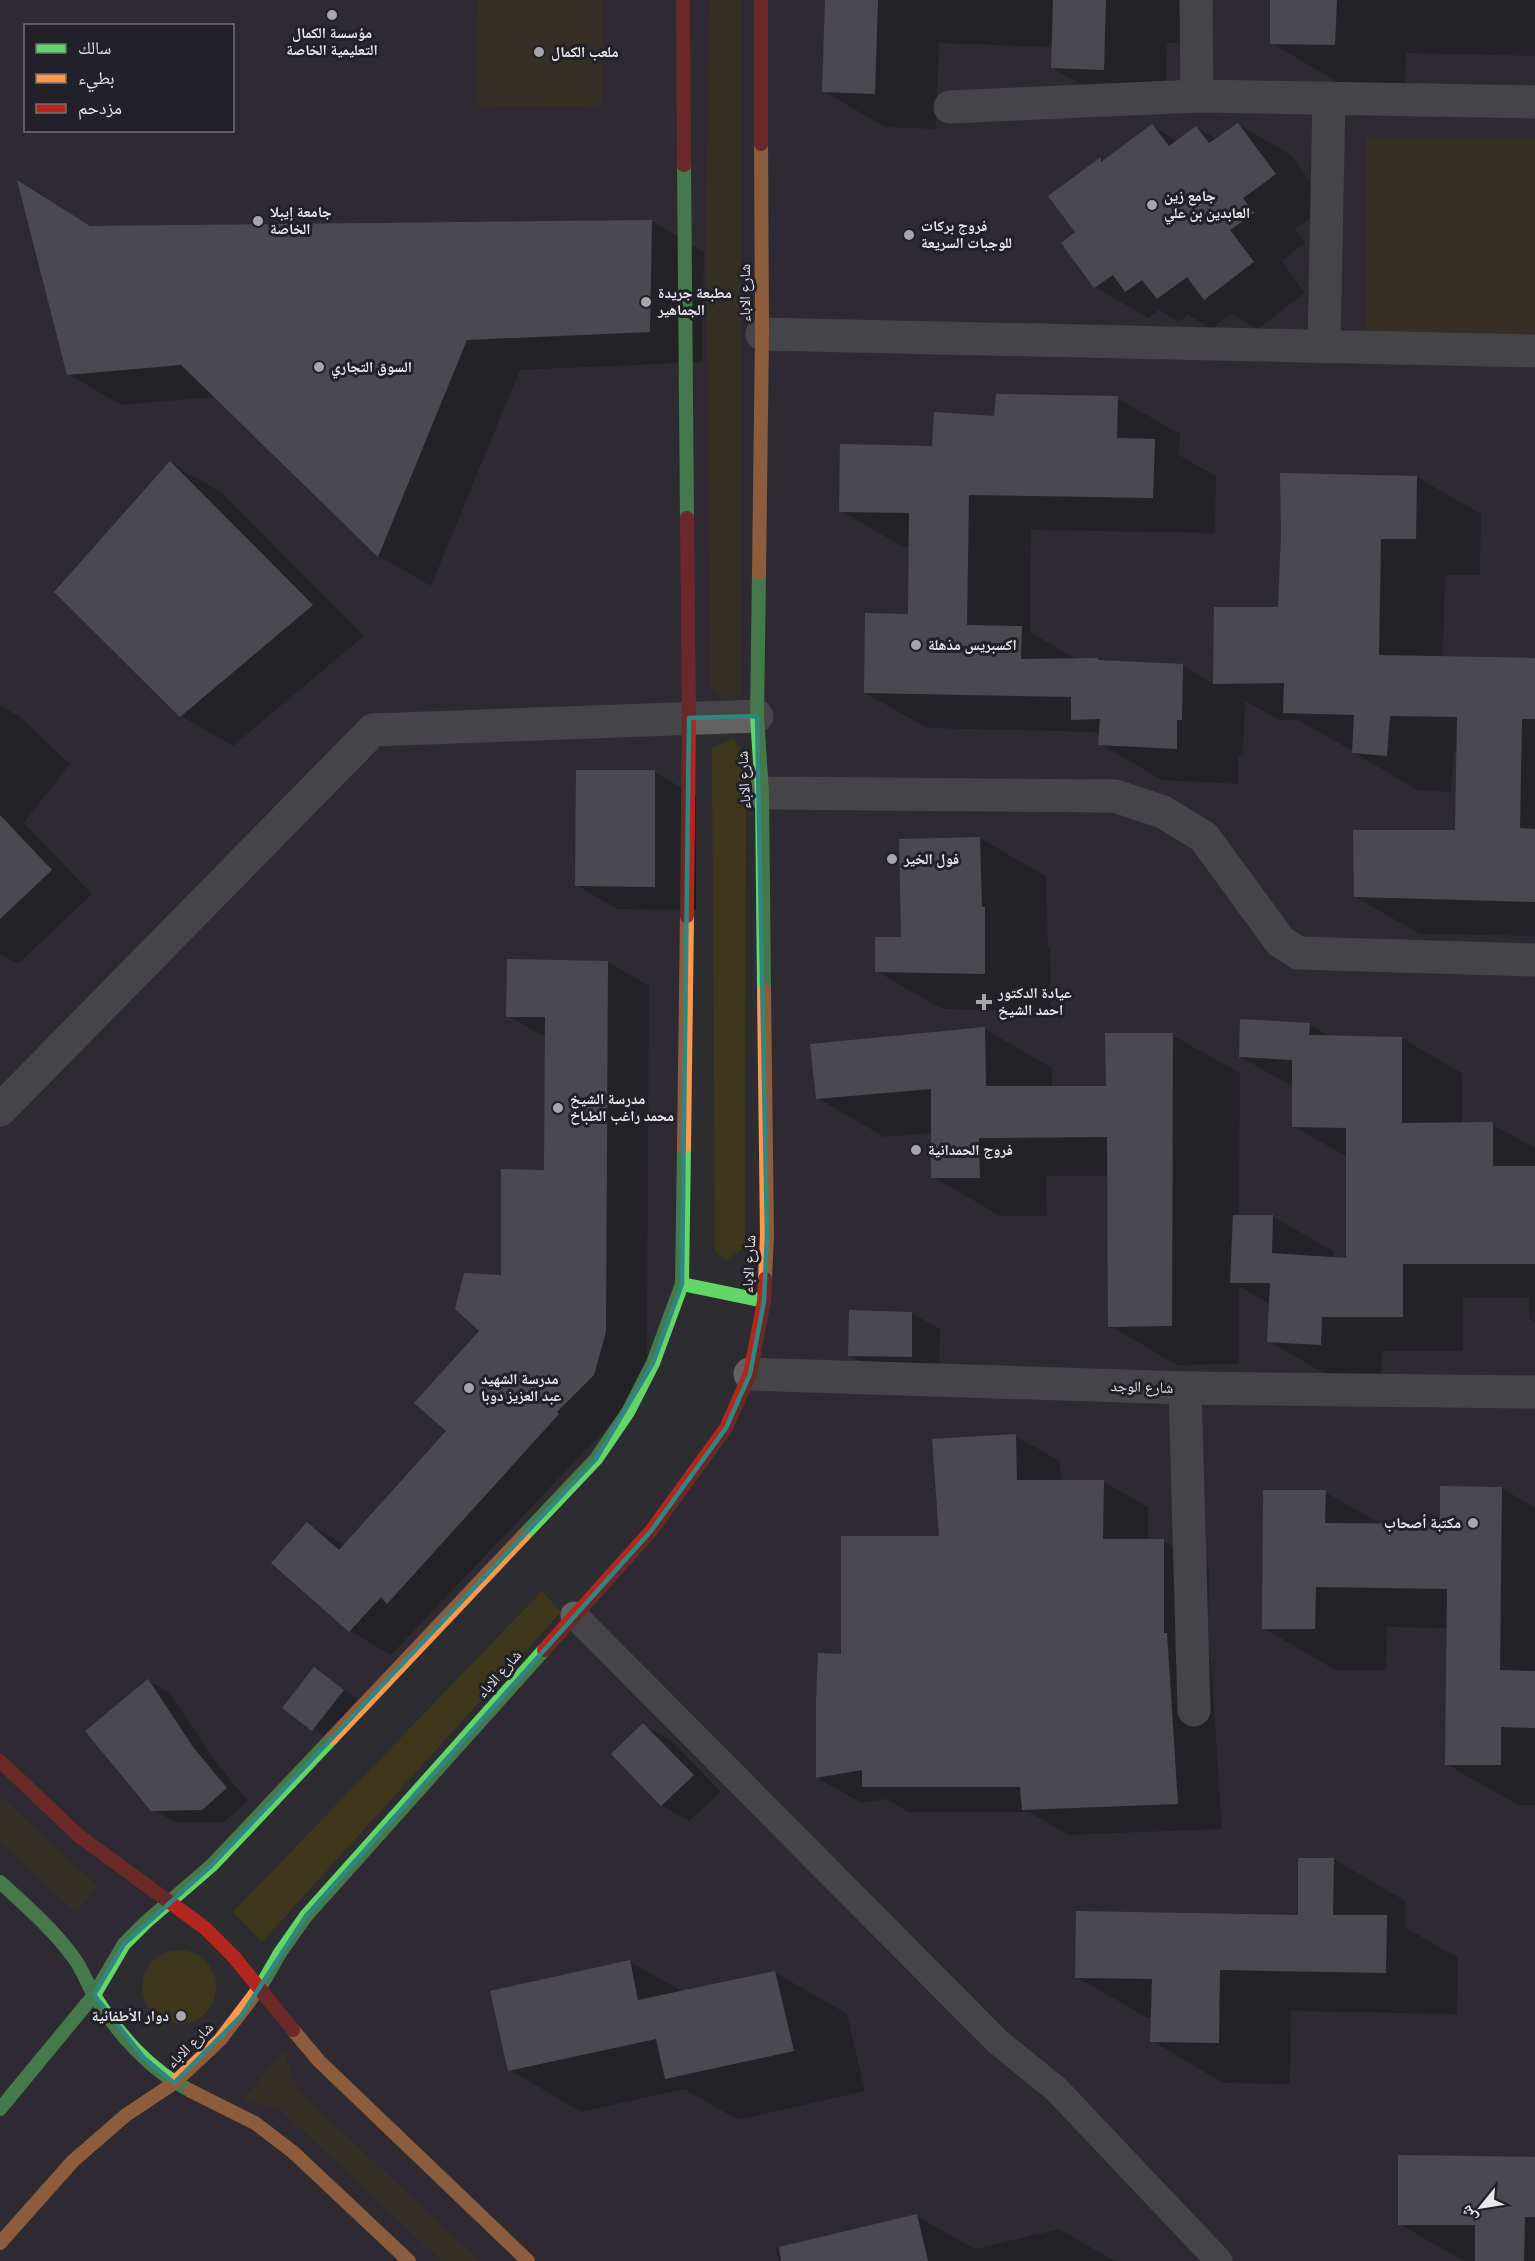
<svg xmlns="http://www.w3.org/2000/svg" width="1535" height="2261" font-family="Raleway,'Noto Naskh Arabic',sans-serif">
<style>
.green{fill:#3e361b}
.shadow{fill:#0007}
.building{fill:#6e6d77}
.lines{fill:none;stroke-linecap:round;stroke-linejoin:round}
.lane{stroke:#636263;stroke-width:27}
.street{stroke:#636263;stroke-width:33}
.fast{stroke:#63d668;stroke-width:14}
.slow{stroke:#ff974d;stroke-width:14}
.jam{stroke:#b3261e;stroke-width:14}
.marked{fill:none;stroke:#308781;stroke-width:4.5;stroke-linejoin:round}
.poi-dot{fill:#a7a6ab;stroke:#222128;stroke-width:2}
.labels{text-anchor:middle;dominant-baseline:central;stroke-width:6;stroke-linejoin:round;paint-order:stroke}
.poi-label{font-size:15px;font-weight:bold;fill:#e8e7ec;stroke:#222128;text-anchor:start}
.street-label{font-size:15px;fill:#e8e7ec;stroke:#222128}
</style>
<rect width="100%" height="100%" fill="#2d2c31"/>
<!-- green -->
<path class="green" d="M477,0h125l-1,107 -125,-2z
M709,0h32v695l-17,10 -14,-21 -4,-454z
M1366,137h169v199h-168z
M734,738l12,19 -1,490 -19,14 -11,-10 -3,-503z
M542,1591l19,21 -299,330 -29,-30z
M0,1796l98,91 -23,25 -75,-70z
M142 1987a37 37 0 1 1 74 0a37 37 0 1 1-74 0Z
M283,2052l16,40 181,169h-38l-160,-150 -38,-12z"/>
<!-- shadow -->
<path class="shadow" d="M826,0h381l-1,44 -39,-1 -2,62 -51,-2 -62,-35 1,-21 -114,-4 -3,86 -51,-2 -62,-36z
M1272,0h263v56l-129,-3 -1,32 -64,-1 -70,-41z
M1238,124l53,31 37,50 -33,24 10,14 -23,18 23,32 -47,36 -27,-15 -20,15 -23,-14 -9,7 -20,-12 -11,8 -53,-31 -32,-43 14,-12 24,-73 4,2 47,-35 26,15 18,-14 21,12z
M19,183l75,45 558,-7 52,31 -2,110 -182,8 -89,216 -52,-30 -164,-159 -94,8 -53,-31z
M1117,398l63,36 -1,21 37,21 -1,57 -184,-3 -1,102 48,28 105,6 32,18v-75h65l3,-75 -1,-60 135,3 64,37 -1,61h-35l-2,83 92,2v276l-115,-2 -65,-37 102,-65 1,-80h-4l-3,40 -34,-2 -64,-38v-2l-4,-1 -51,-29h-19l-34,-19 -2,54h-5v29l-76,-4 -62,-36v-9l-5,-3 -168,-4 -62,-35 44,-78 1,-68h-7l-62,-36 92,-63 63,-31z
M170,462l52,31 142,143 -131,110 -52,-30z
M0,705l20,12 50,47 -46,59 68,71 -74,70 -18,-10z
M655,772l41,24v114l-79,-1 -41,-24z
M980,838l66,38 2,70 2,1 1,64 -109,-2 -66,-38z
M608,962l41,24 -2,370 -12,42 -244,257 -41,-24 -42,-107 37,21 103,-114 33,-100 65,-160 1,-133 -39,-22z
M1309,1024l23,13 70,1 60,35v51h30l43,24v174l-6,-4v-20h-66v53h-81l-1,28 -52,-3 -60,-34 2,-37 -32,-19v78l-62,1 -67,-39 -1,-150h-63l1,40h-47l-67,-39v-44l-49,4 -67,-39 168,-69 67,39v20h56l64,-53 68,38 -1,143h33l61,35v7l14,1v-102l-54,-31 1,-39 -54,-30z
M912,1313l28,16 -1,43 -62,-1 -28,-16z
M1015,1436l45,25 1,21h43l44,25v34h16l45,26 -1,91 3,2 11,169 -154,6 -39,-23h-121l-22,-13 -24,4 -45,-25 26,-122 97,-118z
M1502,1488l33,20v297h-17l-72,-41 2,-136 -61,-1 -1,43h-51l-72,-42 62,-136 58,33 59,1z
M314,1669l43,30 -30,39 -43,-30z
M149,1681l21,12 45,68 33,40 -24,21h-50l-22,-13z
M644,1725l28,16 49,51 -32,29 -28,-16z
M1334,1859l71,42v26l53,31 -1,56 -166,-3 -1,73 -67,-1 -71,-42v-23h-4l-72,-41 223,-61z
M629,1961l54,31 92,-20 72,42 18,77 -127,29 -54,-31 -103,23 -71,-42z
M1535,2159v102h-71l-65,-37z
M917,2216l58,33 84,-20 56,32h-336l-3,-12z"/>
<!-- building -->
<path class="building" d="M825,0h53l-3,94 -53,-2z
M1053,0h53l-2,70 -53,-2z
M1270,0h67l-2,45 -65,-1z
M1238,123l38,51 -33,24 11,15 -24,17 24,32 -50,38 -17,-23 -30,22 -15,-19 -17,12 -12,-17 -19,13 -33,-45 14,-11 -27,-36 53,-39v5l51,-38 17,22 27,-20 13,17z
M17,180l73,46 562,-6 -2,112 -183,8 -89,217 -197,-192 -114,10z
M996,394l122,2 -1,42 38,1 -2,59 -184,-3 -2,130 55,1 -1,33 77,-1v2l85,4 -1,56h-5v29l-79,-4 2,-26 -29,1v-23l-207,-4 1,-80 43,1 1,-101 -70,-1 1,-68 92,2 2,-34 60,4z
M170,461l143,144 -133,112 -126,-125z
M1280,473l137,3 -1,63h-35l-2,116 156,3v61h-13l-2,109 15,1v73l-181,-5 -1,-67h102l2,-113 -67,-1 -3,40 -35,-3 2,-38 -71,-2 1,-30 -71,1 1,-77h64l3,-73z
M576,770h79v117l-80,-1z
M0,815l52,55 -52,49z
M980,837l2,70h3v67l-110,-2v-35h26l-2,-98z
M507,959l101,2 -2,371 -12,43 -37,37 2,2 -172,190 -6,-7 -32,35 -78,-69 36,-41 32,28 107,-119 -32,-28 65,-72 -24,-22 9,-36 37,2v-106l43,1 1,-153h-39z
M1240,1019l70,4 -1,12 93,2v86l91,-1v44h42v98h-132v53h-81l-1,28 -54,-3 3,-59h-40l3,-68h40l-1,38 74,5v-130l-54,-1v-67l-53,-3z
M985,1027l1,59h120l-1,-53h68l-1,293 -64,1 -1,-190 -128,1 1,40h-49v-89l-115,10 -6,-55z
M849,1310l63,2v45l-64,-1z
M1016,1434l1,46h87l-1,59h61v94h3l11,171 -156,6 -2,-23h-158v-17l-46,8v-76l2,-49 23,1v-118h98l-7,-97z
M1440,1486l62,1 -2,183 35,1v57l-34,-1v38h-56l2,-176 -131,-2 -1,42h-53l1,-139h63l-1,33 115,1z
M314,1667l30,23 -32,41 -30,-23z
M148,1679l45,68 34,41 -25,22 -51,1 -66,-80z
M643,1723l51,52 -33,31 -50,-52z
M1298,1858h36l-1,57h54l-1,58 -166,-3 -1,73 -69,-1 2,-63 -77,-1 1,-67 222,4z
M630,1960l8,40 137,-29 19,80 -129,28 -9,-40 -148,32 -18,-80z
M1398,2155l137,2v60h-10l-1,44h-49v-36h-77z
M917,2214l11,47h-147l-2,-14z"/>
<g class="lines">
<!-- lane -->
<path class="lane" d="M574,1615l424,427 58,47 163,172"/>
<!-- street -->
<path class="street" d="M1196,0l1,96
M950,107l247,-11 338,6
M762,334l773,17
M1324,347l5,-249
M762,793l353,3 48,16 41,25 76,104 18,12 237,7
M0,1110l373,-380 384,-14
M750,1374l435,14 350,4
M1185,1388l9,322"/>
<!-- fast -->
<path class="fast" d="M684,165l3,353
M759,573l-2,143 5,77 2,197
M682,1284l82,17
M523,1536l73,-77 32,-47 25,-49 29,-79 2,-137
M0,1882c26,24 53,47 74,76 8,11 13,25 20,37 23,38 56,76 97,96
M261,1986l19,-33 26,-37 238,-266
M0,2109l94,-114 30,-51 22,-22 66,-57 120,-127"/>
<!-- slow -->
<path class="slow" d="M759,573l3,-239 -1,-190
M764,990l3,245 -2,44
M684,1147l3,-231
M332,1738l191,-202
M293,2030l26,31 209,200
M191,2091l64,32 38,29 116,109
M0,2243l73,-82 53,-46 48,-32 46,-43 41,-54"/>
<!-- jam -->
<path class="jam" d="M683,0l1,165
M761,0v144
M687,916l2,-198 -2,-200
M544,1650l107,-119 75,-103 24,-54 14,-73 1,-22
M0,1761l79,75 126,92 29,29 59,73"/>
</g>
<!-- marked area -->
<path d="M0 0H1535V2261H0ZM757,716l10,519 -3,66 -14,73 -24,54 -75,103 -345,385 -65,100 -67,67 -30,-25 -50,-63 30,-51 88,-79 384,-406 57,-96 29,-79 7,-566z" fill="#2d2c31" fill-opacity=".55" fill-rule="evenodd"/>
<path class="marked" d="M757,716l10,519 -3,66 -14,73 -24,54 -75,103 -345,385 -65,100 -67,67 -30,-25 -50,-63 30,-51 88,-79 384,-406 57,-96 29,-79 7,-566z"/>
<!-- markers -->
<g class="poi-dot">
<circle cx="332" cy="15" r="6"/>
<circle cx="539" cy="52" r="6"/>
<circle cx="1152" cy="205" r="6"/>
<circle cx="258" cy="221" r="6"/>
<circle cx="909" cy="235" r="6"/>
<circle cx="646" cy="302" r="6"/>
<circle cx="319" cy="367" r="6"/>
<circle cx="916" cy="645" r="6"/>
<circle cx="892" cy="859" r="6"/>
<path d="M981 993h6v6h6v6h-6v6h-6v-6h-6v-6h6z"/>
<circle cx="558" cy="1108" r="6"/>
<circle cx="916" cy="1150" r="6"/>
<circle cx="469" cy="1388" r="6"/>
<circle cx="1473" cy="1523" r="6"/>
<circle cx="181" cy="2016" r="6"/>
</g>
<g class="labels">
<!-- poi labels -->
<g class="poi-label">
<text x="332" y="33" text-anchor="middle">مؤسسة الكمال<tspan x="332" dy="17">التعليمية الخاصة</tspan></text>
<text x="551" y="52">ملعب الكمال</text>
<text x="1164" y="196">جامع زين<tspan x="1164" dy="17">العابدين بن علي</tspan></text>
<text x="270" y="212">جامعة إيبلا<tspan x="270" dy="17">الخاصة</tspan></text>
<text x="921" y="226">فروج بركات<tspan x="921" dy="17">للوجبات السريعة</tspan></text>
<text x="658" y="293">مطبعة جريدة<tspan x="658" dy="17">الجماهير</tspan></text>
<text x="331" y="367">السوق التجاري</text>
<text x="928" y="645">اكسبريس مذهلة</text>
<text x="904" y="859">فول الخير</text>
<text x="998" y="993">عيادة الدكتور<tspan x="998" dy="17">احمد الشيخ</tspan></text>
<text x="570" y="1099">مدرسة الشيخ<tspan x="570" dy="17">محمد راغب الطباخ</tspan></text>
<text x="928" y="1150">فروج الحمدانية</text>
<text x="481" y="1379">مدرسة الشهيد<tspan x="481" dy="17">عبد العزيز دوبا</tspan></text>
<text x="1461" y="1523" text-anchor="end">مكتبة أصحاب</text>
<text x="169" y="2016" text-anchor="end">دوار الأطفائية</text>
</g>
<!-- street labels -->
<g class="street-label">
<text transform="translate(745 293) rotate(-90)">شارع الاباء</text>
<text transform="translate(744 780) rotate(-93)">شارع الاباء</text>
<text transform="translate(749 1264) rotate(-87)">شارع الاباء</text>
<text transform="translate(1142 1387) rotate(2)">شارع الوجد</text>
<text transform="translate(499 1674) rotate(-48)">شارع الاباء</text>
<text transform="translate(190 2045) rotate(-44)">شارع الاباء</text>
</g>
</g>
<!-- legend -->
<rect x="24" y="24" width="210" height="108" fill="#222128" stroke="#717076" stroke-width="1.5"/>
<rect x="36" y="44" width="30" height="9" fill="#63d668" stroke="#717076" stroke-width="1.5"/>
<text x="78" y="54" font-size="18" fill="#e8e7ec">سالك</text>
<rect x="36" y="74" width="30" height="9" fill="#ff974d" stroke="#717076" stroke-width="1.5"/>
<text x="78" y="84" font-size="18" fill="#e8e7ec">بطيء</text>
<rect x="36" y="104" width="30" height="9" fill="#b3261e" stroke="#717076" stroke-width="1.5"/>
<text x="78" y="114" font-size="18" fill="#e8e7ec">مزدحم</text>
<!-- north arrow -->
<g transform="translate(1481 2207) rotate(240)" stroke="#222128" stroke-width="4.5" paint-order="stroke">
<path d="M0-4.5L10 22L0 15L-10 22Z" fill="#e8e7ec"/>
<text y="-9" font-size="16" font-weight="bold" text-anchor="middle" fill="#e8e7ec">ش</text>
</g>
</svg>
